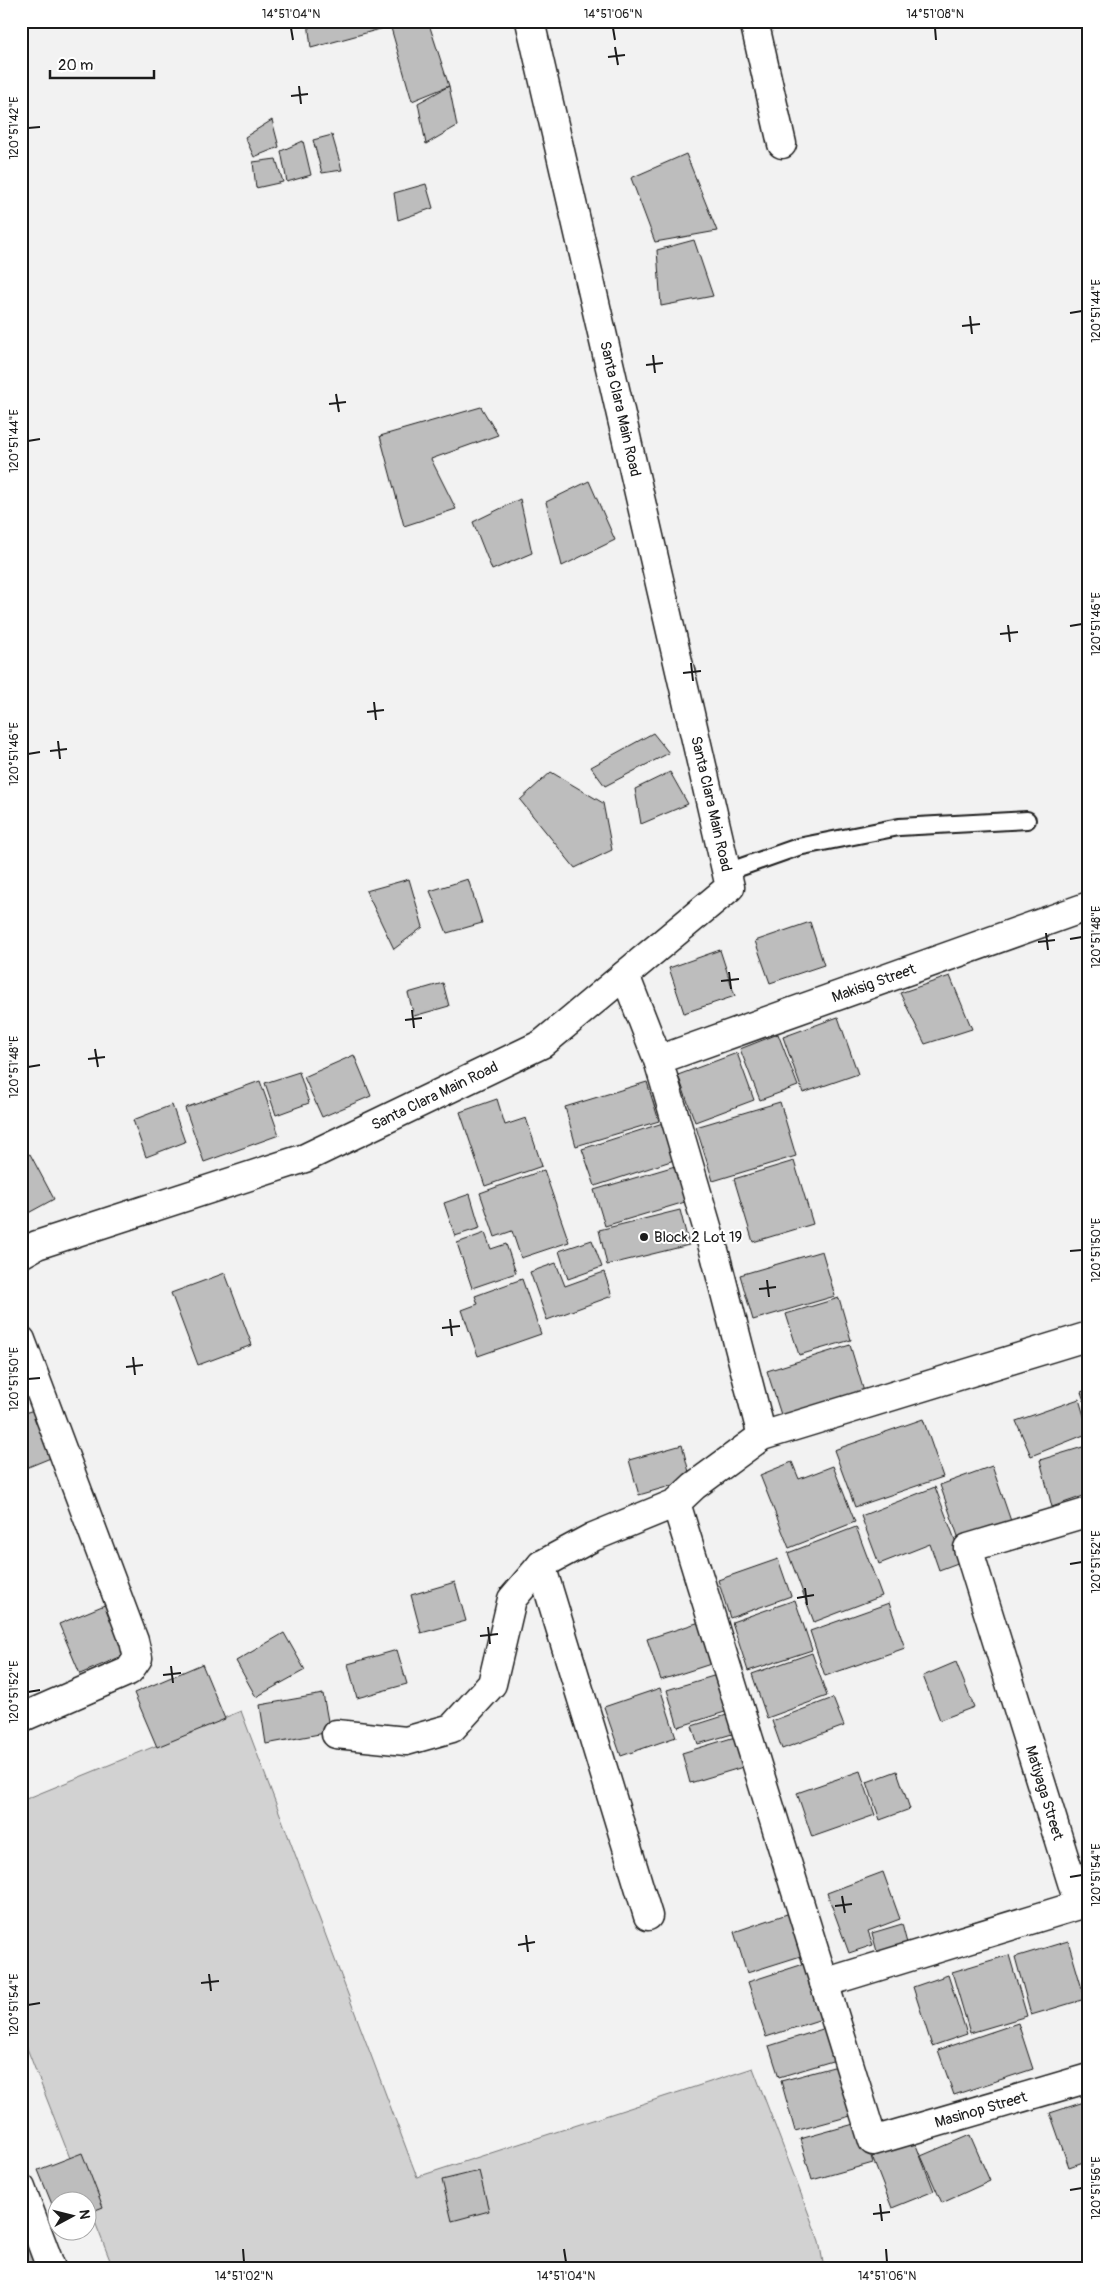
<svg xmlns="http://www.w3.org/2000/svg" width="1110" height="2289" font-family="Pangolin,sans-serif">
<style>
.green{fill:#d2d2d2;stroke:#777}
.building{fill:#bdbdbd;stroke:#1c1c1c}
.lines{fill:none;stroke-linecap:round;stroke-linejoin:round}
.lane-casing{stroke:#1c1c1c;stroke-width:20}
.street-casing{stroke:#1c1c1c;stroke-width:31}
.lane{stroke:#fff;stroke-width:16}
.street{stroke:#fff;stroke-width:28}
.ticks{fill:none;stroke:#1c1c1c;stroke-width:2}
.poi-dot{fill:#1c1c1c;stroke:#fff;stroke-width:2}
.labels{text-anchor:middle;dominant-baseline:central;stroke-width:4;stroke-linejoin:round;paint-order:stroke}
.street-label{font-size:15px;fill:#1c1c1c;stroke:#fff}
.poi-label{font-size:15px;fill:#1c1c1c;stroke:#fff;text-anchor:start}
.neatline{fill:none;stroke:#1c1c1c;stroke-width:2}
.ticks-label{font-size:12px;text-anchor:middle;fill:#1c1c1c}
</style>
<rect width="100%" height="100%" fill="#f2f2f2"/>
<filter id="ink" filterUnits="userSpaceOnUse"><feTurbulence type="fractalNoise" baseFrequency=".02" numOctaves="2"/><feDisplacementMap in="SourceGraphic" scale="10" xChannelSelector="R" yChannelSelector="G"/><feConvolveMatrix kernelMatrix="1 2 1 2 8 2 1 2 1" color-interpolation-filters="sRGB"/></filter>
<g filter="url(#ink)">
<!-- green -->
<path class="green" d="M241,1711l176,466 336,-109 66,173 5,27h-711l-92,-235v-232z"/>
<!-- building -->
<path class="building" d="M308,21h75l1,7 -73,20z
M389,21h39l21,65 -37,15z
M449,86l8,40 -31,18 -8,-41z
M272,120l7,27 -25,10 -9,-20z
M332,135l10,35 -20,3 -9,-33z
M303,141l8,34 -24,7 -6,-31z
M686,154l31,77 -62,11 -24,-64z
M276,159l7,23 -27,6 -3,-26z
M426,184l7,24 -35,12 -4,-27z
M694,240l19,56 -52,10 -4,-56z
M481,407l17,28 -67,24 25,50 -52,17 -24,-90z
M589,481l26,59 -53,26 -16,-64z
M520,499l12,54 -40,17 -19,-48z
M653,733l16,20 -64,33 -14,-19z
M551,772l52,31 9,47 -37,18 -55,-68z
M670,772l18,32 -47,20 -6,-35z
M409,879l14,48 -29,22 -28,-58z
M468,879l14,44 -35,10 -17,-42z
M810,922l14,43 -54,18 -15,-42z
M720,950l15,46 -51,17 -15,-45z
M950,976l22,53 -47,15 -25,-51z
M443,983l6,23 -35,10 -6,-23z
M838,1017l20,57 -55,19 -20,-56z
M778,1034l20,52 -38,14 -20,-51z
M737,1053l17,47 -59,22 -17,-47z
M354,1055l17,41 -49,21 -18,-40z
M299,1072l10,31 -33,12 -11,-32z
M260,1081l19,54 -75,27 -19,-54z
M647,1082l12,39 -83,25 -11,-39z
M497,1099l8,26 21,-7 16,48 -57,20 -25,-74z
M780,1102l16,54 -83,25 -17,-54z
M172,1105l13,37 -39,15 -13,-37z
M666,1122l11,37 -82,27 -13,-37z
M30,1154l24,45 -33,18v-59z
M794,1161l19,63 -60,18 -19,-63z
M675,1166l10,36 -80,24 -11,-36z
M544,1170l25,72 -48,16 -9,-27 -17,6 -15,-44z
M470,1194l10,34 -25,8 -11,-33z
M680,1210l9,35 -82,20 -8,-35z
M485,1233l6,16 15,-5 10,29 -44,15 -15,-45z
M592,1240l10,27 -34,12 -9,-28z
M822,1251l13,45 -82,24 -13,-45z
M556,1263l9,23 39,-14 8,24 -65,24 -17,-48z
M225,1273l27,72 -54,20 -27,-72z
M522,1279l19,55 -63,22 -16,-46 16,-6 -3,-8z
M839,1298l12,42 -52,15 -13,-41z
M850,1345l15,50 -82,26 -16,-50z
M1089,1389v26l-8,-23z
M1079,1399l10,34 -58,23 -15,-35z
M34,1410l19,47 -32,13v-56z
M923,1419l20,58 -88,30 -21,-57z
M682,1445l9,35 -52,15 -10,-35z
M1086,1446l3,9v39l-37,13 -12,-47z
M792,1462l7,17 34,-13 22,56 -66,26 -29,-73z
M992,1466l20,58 -52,18 -20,-57z
M935,1487l28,74 -24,9 -9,-26 -51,20 -18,-48z
M856,1527l26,69 -68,26 -26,-69z
M778,1559l13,37 -61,22 -12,-38z
M455,1582l11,39 -45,12 -10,-38z
M795,1600l17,50 -64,21 -16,-49z
M889,1603l16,45 -80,28 -15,-45z
M107,1604l20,50 -47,20 -21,-50z
M703,1621l14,41 -56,18 -14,-41z
M284,1633l21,37 -49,27 -20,-36z
M397,1650l10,34 -50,14 -9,-34z
M812,1653l15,43 -60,22 -15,-44z
M956,1662l18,45 -34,13 -17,-44z
M202,1664l23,55 -68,28 -23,-54z
M720,1674l11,36 -53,17 -11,-37z
M660,1688l16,49 -55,19 -17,-49z
M323,1694l7,38 -64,12 -6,-39z
M833,1698l11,28 -62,23 -10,-28z
M733,1713l6,19 -41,12 -6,-18z
M745,1734l8,30 -63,19 -8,-30z
M860,1771l15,44 -63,22 -15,-44z
M897,1771l13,38 -30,11 -13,-38z
M883,1872l17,47 -32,12 5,14 -24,8 -22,-60z
M790,1913l14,42 -57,18 -13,-41z
M902,1924l7,27 -30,8 -7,-26z
M1068,1941l17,58 -54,16 -16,-58z
M1009,1955l18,61 -57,17 -18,-61z
M813,1961l18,55 -65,21 -18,-55z
M948,1975l19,59 -35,12 -19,-59z
M1018,2023l15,46 -79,26 -16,-45z
M829,2027l10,32 -60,18 -10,-31z
M845,2064l13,50 -63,17 -14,-50z
M1084,2102l5,14v44l-20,7 -19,-54z
M861,2122l12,41 -61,17 -12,-41z
M970,2135l20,46 -48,22 -21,-47z
M914,2140l20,51 -42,17 -20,-51z
M82,2153l21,54 -15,6v-11h-30v17l-20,-49z
M479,2171l10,40 -37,10 -10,-41z
M31,2245l8,23h-18v-19z"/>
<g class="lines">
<!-- lane casing -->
<g class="lane-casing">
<path id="lane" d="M727,872l71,-25 101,-20 128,-7"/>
</g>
<!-- street casing -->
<g class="street-casing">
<g id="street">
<path d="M754,21l28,123"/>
<path d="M625,975l33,85 57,194 47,182"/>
<path id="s1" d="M658,1060l431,-154"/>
<path id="s2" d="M21,1254l16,-9 268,-87 237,-114 188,-157 -200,-866"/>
<path id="s3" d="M1089,1336l-327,100 -68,50 -18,17 197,638 216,-63"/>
<path d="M21,1340l113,301 4,17 -9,13 -108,47"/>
<path d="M541,1565l107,351"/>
<path d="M336,1734l70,7 46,-13 40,-44 20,-85 29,-34 52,-28 83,-34"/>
<path d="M824,1983l255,-78 -111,-357 121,-36"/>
<path d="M21,2188l30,80"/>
</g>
</g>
<!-- lane -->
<use href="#lane" class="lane"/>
<!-- street -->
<use href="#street" class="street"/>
</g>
</g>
<!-- ticks -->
<path class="ticks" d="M291,28l2,12M613,28l2,12M935,28l1,12M615,47l3,18M608,57l17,-2M299,86l2,18M291,96l17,-2M28,128l12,-1M1070,313l12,-2M970,316l2,18M962,326l18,-2M653,355l2,18M646,365l17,-2M336,394l3,18M329,404l17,-2M28,441l12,-2M1008,625l2,17M1070,626l12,-2M1000,634l18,-2M691,663l2,18M683,673l18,-2M374,702l2,18M367,712l17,-2M58,741l2,18M50,751l17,-2M28,754l12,-2M1046,933l2,17M1070,939l12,-2M1038,942l17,-2M729,972l2,17M721,981l18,-2M412,1010l2,18M405,1020l17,-2M95,1049l3,18M88,1059l17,-2M28,1067l12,-2M1070,1251l12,-1M767,1280l2,17M759,1289l17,-2M450,1319l2,17M442,1328l18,-2M133,1357l2,18M126,1367l17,-2M28,1379l12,-1M1070,1564l12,-2M805,1588l2,17M797,1598l17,-3M488,1627l2,17M480,1636l18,-2M171,1666l2,17M163,1675l18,-2M28,1692l12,-2M1070,1877l12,-2M842,1896l3,17M835,1906l17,-2M526,1935l2,17M518,1945l17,-3M209,1974l2,17M201,1983l18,-2M28,2005l12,-2M1070,2190l12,-2M880,2204l2,17M873,2214l17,-2M243,2249l1,13M564,2249l2,13M886,2249l1,13"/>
<!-- markers -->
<circle class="poi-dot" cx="644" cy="1237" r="5"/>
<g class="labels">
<!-- street labels -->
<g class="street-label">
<text transform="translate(620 409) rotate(77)">Santa Clara Main Road</text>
<text transform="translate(711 804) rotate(77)">Santa Clara Main Road</text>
<text stroke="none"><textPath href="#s1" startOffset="229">Makisig Street</textPath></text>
<text stroke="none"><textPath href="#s2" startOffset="444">Santa Clara Main Road</textPath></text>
<text transform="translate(1044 1793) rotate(73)">Matiyaga Street</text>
<text stroke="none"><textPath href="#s3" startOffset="1231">Masinop Street</textPath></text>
</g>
<!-- poi labels -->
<g class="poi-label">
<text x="654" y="1237">Block 2 Lot 19</text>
</g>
</g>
<!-- margin -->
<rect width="1110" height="2289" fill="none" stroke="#fff" stroke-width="55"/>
<!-- north arrow -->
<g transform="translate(72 2216) rotate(83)"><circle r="24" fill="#ffffff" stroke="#a4a4a4"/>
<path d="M0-4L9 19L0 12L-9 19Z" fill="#1c1c1c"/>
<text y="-8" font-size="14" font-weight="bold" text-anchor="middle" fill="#1c1c1c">N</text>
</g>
<!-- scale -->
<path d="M50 70v8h104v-8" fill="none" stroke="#1c1c1c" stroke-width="2.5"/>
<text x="58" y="70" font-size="15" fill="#1c1c1c" stroke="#ffffff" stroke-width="4" paint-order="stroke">20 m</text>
<rect x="28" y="28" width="1054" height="2234" class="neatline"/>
<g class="ticks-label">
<text x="291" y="18">14°51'04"N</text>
<text x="613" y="18">14°51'06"N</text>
<text x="935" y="18">14°51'08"N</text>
<text transform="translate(14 128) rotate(-90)" y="4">120°51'42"E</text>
<text transform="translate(1096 311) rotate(-90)" y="4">120°51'44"E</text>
<text transform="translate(14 441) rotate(-90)" y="4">120°51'44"E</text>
<text transform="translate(1096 624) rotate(-90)" y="4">120°51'46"E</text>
<text transform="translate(14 754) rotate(-90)" y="4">120°51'46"E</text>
<text transform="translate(1096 937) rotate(-90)" y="4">120°51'48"E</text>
<text transform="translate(14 1067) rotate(-90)" y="4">120°51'48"E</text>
<text transform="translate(1096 1250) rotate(-90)" y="4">120°51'50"E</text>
<text transform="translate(14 1379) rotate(-90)" y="4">120°51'50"E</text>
<text transform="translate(1096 1562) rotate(-90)" y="4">120°51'52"E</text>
<text transform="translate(14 1692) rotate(-90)" y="4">120°51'52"E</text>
<text transform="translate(1096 1875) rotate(-90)" y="4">120°51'54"E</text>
<text transform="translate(14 2005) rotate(-90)" y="4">120°51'54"E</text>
<text transform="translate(1096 2188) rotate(-90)" y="4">120°51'56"E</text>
<text x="244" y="2280">14°51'02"N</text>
<text x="566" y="2280">14°51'04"N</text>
<text x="887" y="2280">14°51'06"N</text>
</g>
</svg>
